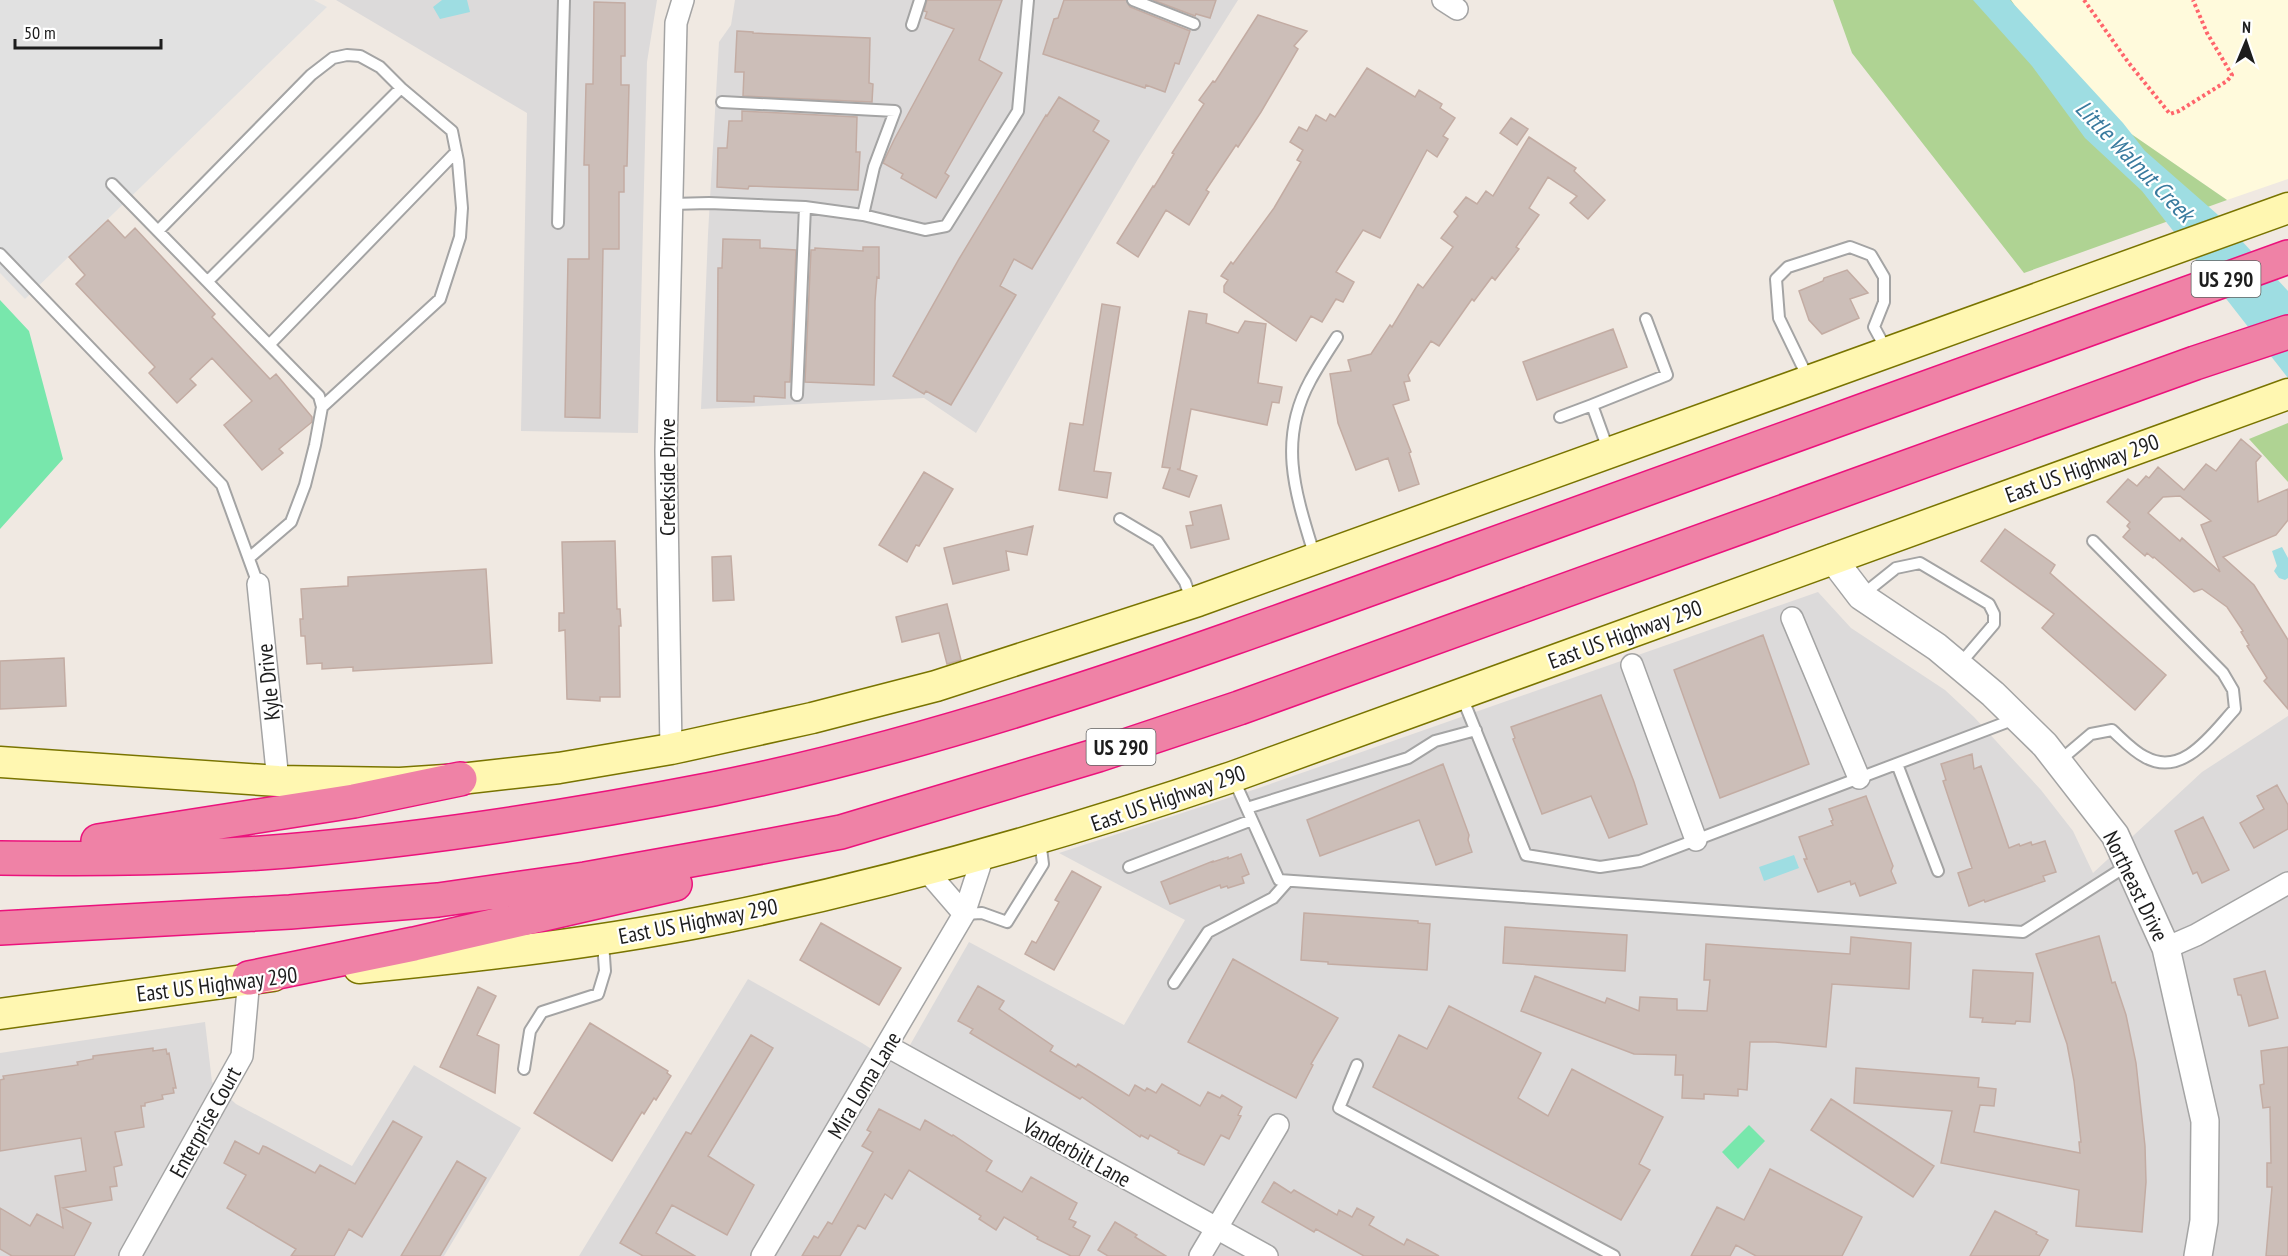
<svg xmlns="http://www.w3.org/2000/svg" width="2288" height="1256" font-family="'PT Sans Narrow',sans-serif">
<style>
.residential{fill:#dcdada}
.education{fill:#fffadc}
.forest{fill:#afd393}
.pitch{fill:#78e7ac}
.parking{fill:#e1e1e1}
.water{fill:#9edde2}
.building{fill:#ccbeb8;stroke:#c3aca3;stroke-width:1.5;fill-rule:evenodd}
.lines{fill:none;stroke-linecap:round;stroke-linejoin:round}
.service-casing{stroke:#a4a4a4;stroke-width:14}
.minor-casing{stroke:#a4a4a4;stroke-width:24}
.tertiary-casing{stroke:#a4a4a4;stroke-width:30}
.secondary-casing{stroke:#797400;stroke-width:33}
.motorway-casing{stroke:#eb127c;stroke-width:36}
.path{stroke:#ff646b;stroke-width:4;stroke-dasharray:3 3;stroke-linecap:butt}
.service{stroke:#fff;stroke-width:10}
.minor{stroke:#fff;stroke-width:21}
.tertiary{stroke:#fff;stroke-width:27}
.secondary{stroke:#fff7b1;stroke-width:30}
.motorway{stroke:#ef82a6;stroke-width:33}
.labels{text-anchor:middle;dominant-baseline:central;stroke-width:4.5;stroke-linejoin:round;paint-order:stroke}
.shield{fill:#fff;stroke:#616161;stroke-width:1.5}
.shield-label{font-size:21px;font-weight:bold;fill:#1d1d1d}
.street-label{font-size:22px;fill:#1d1d1d;stroke:#fff}
.water-label{font-size:24px;font-style:italic;fill:#397a9e;stroke:#fff}
</style>
<rect width="100%" height="100%" fill="#f0e9e2"/>
<!-- residential -->
<path class="residential" d="M336,0h321l-10,62 -9,371 -117,-2 6,-318z
M735,0h503l-100,159 -162,274 -52,-35 -223,11 7,-175 11,-192 12,-17z
M1818,592l33,36 94,62 29,27 67,73 32,41 20,42 109,-101 86,-56v540h-1709l169,-277 114,64 36,23 71,-124 155,83 61,-105 -126,-67 197,-64z
M205,1022l7,60 24,22 116,62 62,-101 107,63 -77,128h-444v-203z"/>
<!-- education -->
<path class="education" d="M2011,0h277v179l-61,21 -103,-71 -96,-104z"/>
<!-- forest -->
<path class="forest" d="M1833,0h178l17,25 96,104 103,71 -203,73 -172,-220z
M2288,423v59l-39,-43z"/>
<!-- pitch -->
<path class="pitch" d="M0,300l29,31 34,128 -63,70z
M1749,1125l16,16 -27,28 -16,-17z"/>
<!-- parking -->
<path class="parking" d="M0,0h314l13,7 -302,292 -25,-26z"/>
<!-- water -->
<path class="water" d="M442,0h25l3,12 -30,7 -7,-12z
M1973,0h37l113,123 22,28 72,63 71,77v87l-146,-187 -57,-53 -53,-72z
M2282,547l6,11v20l-3,2 -6,-2 -5,-7 3,-5 -5,-15z
M1794,855l5,13 -35,13 -5,-14z"/>
<!-- building -->
<path class="building" d="M927,0h75l-23,60 23,13 -57,100 4,3 -13,22 -35,-20 2,-4 -20,-11 11,-23 60,-111 -29,-11 2,-6 -3,-1z
M1064,0h62l4,7 60,24 -11,33 -4,-1 -10,29 -19,-7 -1,3 -102,-34 11,-35 4,-1z
M1153,0h63l-6,18 -14,-4 -1,2z
M594,2l31,1v53h-4v29h8l-2,81h-3v26h-5v57h-16l-3,169 -35,-1 3,-158h21v-94h-5l2,-81h7z
M1258,15l49,16 -13,15 4,3 -37,63 -23,35 -2,-2 -30,45 3,2 -20,33 -23,-15 -28,47 -21,-14 36,-57 1,1 20,-33 -2,-1 32,-49 -5,-4 14,-19 2,1z
M737,31l16,1v1l117,5 -1,45 4,1 -1,18 -129,-6 1,-24h-9z
M1367,68l48,29 4,-7 23,14 -2,4 15,10 -12,18 5,3 -11,18 -10,-7 -47,88 -17,-8 -27,42 18,10 -11,20 -7,-3 -14,23 -11,-6 -15,25 -72,-49v-6l4,-6 -7,-4 10,-14 2,2 41,-56 27,-46 -4,-2 6,-10 -13,-8 9,-15 8,4 9,-16 10,6 4,-7 5,3z
M1059,97l40,24 -6,10 16,10 -77,128 -18,-10 -14,27 16,9 -65,110 -25,-14 -2,3 -31,-18 66,-117 87,-144 1,1z
M742,111l115,6 -1,35h4l-2,38 -109,-4 -1,3 -31,-2 1,-39h9l2,-27h13z
M1511,118l17,11 -11,16 -17,-12z
M1529,137l47,31 -2,3 31,29 -17,19 -18,-16 7,-7 -29,-19 -19,31 10,7 -23,32 3,2 -24,31 -3,-3 -18,24 -2,-2 -33,47 -8,-5 -23,34 2,6 -6,1 5,18 -16,5 18,47 -2,1 10,31 -20,7 -11,-33 -32,12 -18,-47 -8,-49 21,-3 -3,-11 23,-6 19,-29 2,2 26,-43 5,4 30,-41 -12,-9 17,-22 -4,-4 12,-15 11,7 9,-13 7,5z
M108,220l17,18 10,-10 80,86 -3,3 58,62 6,-5 36,43v5l-33,27 4,4 -21,17 -38,-45 28,-24 -40,-43 -22,21 6,6 -19,18 -28,-30 6,-6 -79,-83 9,-9 -16,-18z
M723,239l37,1v8l36,2 -6,132h-5v16l-31,-2v6l-37,-1 1,-133h4z
M863,247h16v31l-2,-1 -2,24 -1,84 -69,-3 6,-132h4v-2l48,3z
M1847,270l21,23 -18,6 9,19 -37,16 -13,-14 -10,-29 24,-10 1,-3z
M1102,304l18,3 -26,164 17,2 -4,25 -48,-8 11,-67 13,2z
M1189,311l18,3 -1,9 32,10 7,-12 21,3 -8,59 24,4 -3,16 -7,-1 -5,23 -76,-16 -11,60h-3l20,7 -8,21 -26,-9 7,-20 -8,-1z
M1613,329l14,38 -90,33 -14,-38z
M2241,439l20,17 -5,6 2,40 30,-13v31l-12,15 -53,22 31,28 34,55v69l-24,-28 3,-3 -20,-32 2,-1 -8,-13 2,-1 -16,-24 -25,-18 -8,3 -40,-35 -1,1 -6,-5 -2,3 -22,-19 7,-8 -3,-3 3,-4 -23,-20 21,-23 9,7 9,-10 3,2 9,-11 26,23 22,-26 10,7zM2180,496l31,25 -10,4 19,47 -38,-34 -2,3 -32,-28 15,-16z
M924,472l29,17 -34,57 -3,-1 -9,17 -28,-17z
M1221,505l8,34 -38,9 -5,-22 7,-1 -3,-13z
M1033,526l-6,29 -21,-4 3,19 -56,14 -9,-36z
M2005,529l50,36 -5,8 116,102 -31,35 -93,-82 12,-14 -73,-53z
M615,541l2,68h3l1,17h-2l1,71h-20v4l-33,-2 -2,-69 -6,1v-18h5l-2,-71z
M731,556l3,44 -21,1 -1,-44z
M486,569l6,94 -139,8v-4l-31,2v-6l-15,1 -2,-28h-4l-1,-17h3l-2,-30 47,-3v-9z
M947,604l14,56 -14,4 -8,-31 -37,9 -6,-25z
M1763,635l46,129 -89,34 -46,-128z
M64,658l2,48 -66,3v-48z
M1601,695l33,87 13,42 -38,14 -18,-42 -49,18 -29,-75 2,-1 -4,-11z
M1972,754l2,15 7,-3 28,82 10,-4 1,2 11,-4 1,3 13,-4 11,31 -13,4 2,5 -60,21 -1,-2 -15,6 -11,-33 14,-5 -29,-87 3,-1 -5,-16z
M1443,764l26,71 -1,5 4,12 -36,13 -17,-45 -99,36 -13,-36z
M2277,785l11,20v24l-34,19 -14,-25 24,-14 -7,-13z
M1866,796l27,70 -2,5 5,12 -36,13 -5,-13 -4,2 -1,-4 -32,11 -14,-33h3l-8,-22 34,-12 -2,-4 2,-1 -4,-11z
M2203,817l26,53 -27,13 -5,-11 -4,2 -18,-43z
M1241,854l8,20 -7,3 2,6 -16,5 -1,-2 -6,2 -1,-3 -50,19 -9,-22 52,-21v1l15,-5v2z
M1072,871l29,16 -47,83 -29,-16 7,-13 4,2 23,-41 -4,-2z
M1304,913l114,8v2l12,1 -3,46 -99,-6v-2l-27,-2z
M821,923l80,45 -22,37 -79,-45z
M1505,927l122,8 -2,36 -122,-8z
M2099,936l13,47 3,-1 11,33 10,48 9,83 1,36 -4,50 -66,-6 3,-36 -138,-27 11,-52 -98,-8 2,-35 123,10 -1,9 18,2 -2,17 -14,-1 -6,27 106,21 -1,-11h2l-7,-61 -7,-37 -31,-90z
M1851,937l60,6 -2,46 -77,-5 -6,63 -51,-5h-25l-3,48 -9,-1v7l-34,-2v5l-22,-1 1,-23h-8l1,-20 -42,-1 -113,-43 14,-35 70,27 2,-5 32,13 1,-14 37,2v11l30,1 3,-31h-6l2,-36 144,10z
M1233,959l105,59 -27,46 2,1 -17,33 -108,-56z
M1973,970l60,3 -3,49 -14,-1 -1,3 -33,-2 1,-4 -13,-1z
M2265,971l13,47 -29,8 -8,-31h-3l-4,-16z
M978,986l26,15 -5,8 54,37 -3,5 26,16 2,-3 51,32 6,-11 10,6 2,-3 9,5 6,-9 38,22 8,-14 12,6 2,-3 20,12 -4,8 3,1 -12,23 -8,-4 -17,30 -26,-12 1,-2 -29,-16 -2,4 -7,-4 -1,2 -58,-40 -2,2 -110,-66 3,-4 -15,-8z
M478,987l18,9 -19,39 22,10 -4,48 -55,-26z
M1449,1006l92,47 -23,45 30,18 24,-47 91,48 -24,47 11,6 -29,50 -248,-133 26,-52 28,14z
M590,1023l78,48 -1,2 4,3 -15,24 -2,-2 -10,16 -2,-2 -30,49 -78,-48z
M751,1035l22,13 -65,108 46,29 -27,50 -55,-30 -16,28 39,23h-52l-23,-13 66,-111 5,2z
M2288,1047v209h-22l6,-69h-5v-24h4l-1,-56 -7,1 -3,-23 4,-1 -3,-33z
M153,1048v3l13,-2 1,5 2,-1 7,35h-3l1,5 -12,2 1,4 -18,4v3h-4l3,21 -29,5 7,33 -8,2 3,19 -7,1 2,13 -49,8 28,15 -17,33h-62l-12,-7v-41l30,18 7,-12 26,14 -8,-52 31,-5 -5,-33 -81,13v-71l4,-1 -1,-3 75,-11 -1,-3 16,-3v-3z
M1831,1099l103,67 -21,31 -102,-67z
M879,1109l41,21 5,-10 27,16 1,-1 39,26 -6,10 36,21 9,-15 46,26 -8,16 7,3 -3,5 17,9 -11,20h-8l-34,-17 1,-2 -34,-20 -8,13 -17,-11 2,-3 -72,-46 -17,29 -7,-5 -20,35 -7,-4 -18,31h-38l12,-20 4,2 10,-16 4,2 41,-72 -11,-6 9,-14 -4,-2z
M393,1121l29,16 -60,100 -13,-8 -15,27h-43l5,-7 -69,-41 19,-33 -22,-12 11,-22 24,13 4,-8 3,1 49,26 5,-8 35,19z
M457,1161l29,17 -46,78h-39z
M1770,1169l92,48 -20,39h-86l-20,-11 -6,11h-39l26,-49 27,13z
M1274,1182l17,11 3,-3 43,25 2,-5 13,7 5,-9 17,9 -5,8 35,20 3,-6 32,17h-75l-48,-27 -2,3 -52,-30z
M1995,1211l42,21 -1,2 12,6 -9,16h-69z
M1115,1222l22,13 -2,2 31,19h-58l-10,-6z"/>
<g class="lines">
<!-- service casing -->
<g class="service-casing">
<path id="service" d="M1133,0l61,24
M912,25l8,-25
M722,102l173,9 -21,56 -11,48
M112,184l207,212 3,11 -7,38 -10,40 -14,37 -42,36
M672,204l37,-1 96,4 58,8 62,15 21,-4 72,-115 10,-111
M558,223l6,-223
M158,231l153,-156 22,-17 14,-3 13,1 20,11 21,21 51,43 6,30 4,47 -2,29 -20,62 -118,108
M0,254l222,231 36,99
M208,281l193,-193
M270,344l186,-192
M1809,380l-30,-62 -3,-39 12,-12 62,-20 21,8 13,22v25l-10,25 13,24
M797,395l8,-188
M1560,417l32,-12
M1609,452l-17,-47 75,-30 -21,-56
M1120,519l37,22 28,41 7,20
M1315,557c-19,-62 -38,-115 -5,-176 8,-15 18,-30 27,-44
M1861,596l35,-28 24,-5 69,41 5,10v10l-35,41
M1462,697l64,158 74,12 40,-6 375,-142
M2058,762l33,-28 21,-4c10,9 21,21 33,27 38,21 67,-23 90,-48l-2,-19 -10,-17 -130,-132
M1897,764l41,107
M1234,780l45,100 744,52 105,-67
M1247,808l161,-50 27,-17 41,-11
M1129,867l123,-47
M964,914l18,-1 25,9 36,-58 -3,-24
M1174,983l34,-51 65,-34 15,-17
M1357,1065l-18,43 275,148
M524,1069l6,-38 12,-19 56,-18 7,-23 -2,-29"/>
</g>
<!-- minor casing -->
<g class="minor-casing">
<path id="minor" d="M1443,0l14,9
M258,584l20,197
M1792,618l67,160
M1632,665l64,175
M671,749l-5,-298 10,-428 7,-23
M926,870l38,44
M2166,948l30,-13 92,-52
M887,1046l380,210
M130,1256l112,-200 7,-78
M762,1256l202,-342 19,-58
M1200,1256l78,-131"/>
</g>
<!-- tertiary casing -->
<g class="tertiary-casing">
<path id="tertiary" d="M1832,558l29,38 76,51 56,47 52,51 70,90 51,113 39,173 -1,100 -6,35"/>
</g>
<!-- secondary casing -->
<g class="secondary-casing">
<path id="secondary" d="M0,762l278,19 122,2 60,-4 99,-11 112,-19 141,-31 124,-32 262,-85 1090,-393
M359,968c124,-12 247,-26 368,-51 172,-36 340,-84 505,-140l1056,-383
M0,1014l273,-38"/>
</g>
<!-- motorway casing -->
<g class="motorway-casing">
<path id="motorway" d="M98,841l256,-40 106,-22
M0,858c96,1 192,1 287,-7 141,-12 287,-35 426,-62 254,-51 499,-143 742,-231 278,-100 555,-201 833,-301
M0,928l290,-16 148,-12 147,-21 145,-26 111,-21 257,-77 141,-47 956,-345 93,-31
M249,978l165,-34 261,-60"/>
</g>
<!-- path -->
<path class="path" d="M2084,0l44,62 42,52 9,-3 48,-30 5,-6 -25,-42 -14,-33"/>
<!-- service -->
<use href="#service" class="service"/>
<!-- minor -->
<use href="#minor" class="minor"/>
<!-- tertiary -->
<use href="#tertiary" class="tertiary"/>
<!-- secondary -->
<use href="#secondary" class="secondary"/>
<!-- motorway -->
<use href="#motorway" class="motorway"/>
</g>
<g class="labels">
<!-- shield labels -->
<g class="shield">
<rect x="2191.5" y="261" width="69" height="36" rx="4.5"/>
<rect x="1086.5" y="729" width="69" height="36" rx="4.5"/>
</g>
<g class="shield-label">
<text x="2226" y="279">US 290</text>
<text x="1121" y="747">US 290</text>
</g>
<!-- street labels -->
<g class="street-label">
<text transform="translate(2082 468) rotate(-20)">East US Highway 290</text>
<text transform="translate(667 477) rotate(-90)">Creekside Drive</text>
<text transform="translate(1625 634) rotate(-20)">East US Highway 290</text>
<text transform="translate(268 682) rotate(-96)">Kyle Drive</text>
<text transform="translate(1168 798) rotate(-19)">East US Highway 290</text>
<text transform="translate(2136 886) rotate(64)">Northeast Drive</text>
<text transform="translate(698 921) rotate(-11)">East US Highway 290</text>
<text transform="translate(217 984) rotate(-7)">East US Highway 290</text>
<text transform="translate(864 1085) rotate(-59)">Mira Loma Lane</text>
<text transform="translate(205 1122) rotate(-61)">Enterprise Court</text>
<text transform="translate(1077 1152) rotate(29)">Vanderbilt Lane</text>
</g>
<!-- water labels -->
<g class="water-label">
<text transform="translate(2135 161) rotate(46)">Little Walnut Creek</text>
</g>
</g>
<!-- north arrow -->
<g transform="translate(2246 42) rotate(2)" stroke="#ffffff" stroke-width="4.5" paint-order="stroke">
<path d="M0-4.5L10 22L0 15L-10 22Z" fill="#1d1d1d"/>
<text y="-9" font-size="16" font-weight="bold" text-anchor="middle" fill="#1d1d1d">N</text>
</g>
<!-- scale -->
<path d="M15 39v9h146v-9" fill="none" stroke="#1d1d1d" stroke-width="3"/>
<text x="24" y="39" font-size="18" fill="#1d1d1d" stroke="#ffffff" stroke-width="4.5" paint-order="stroke">50 m</text>
</svg>
